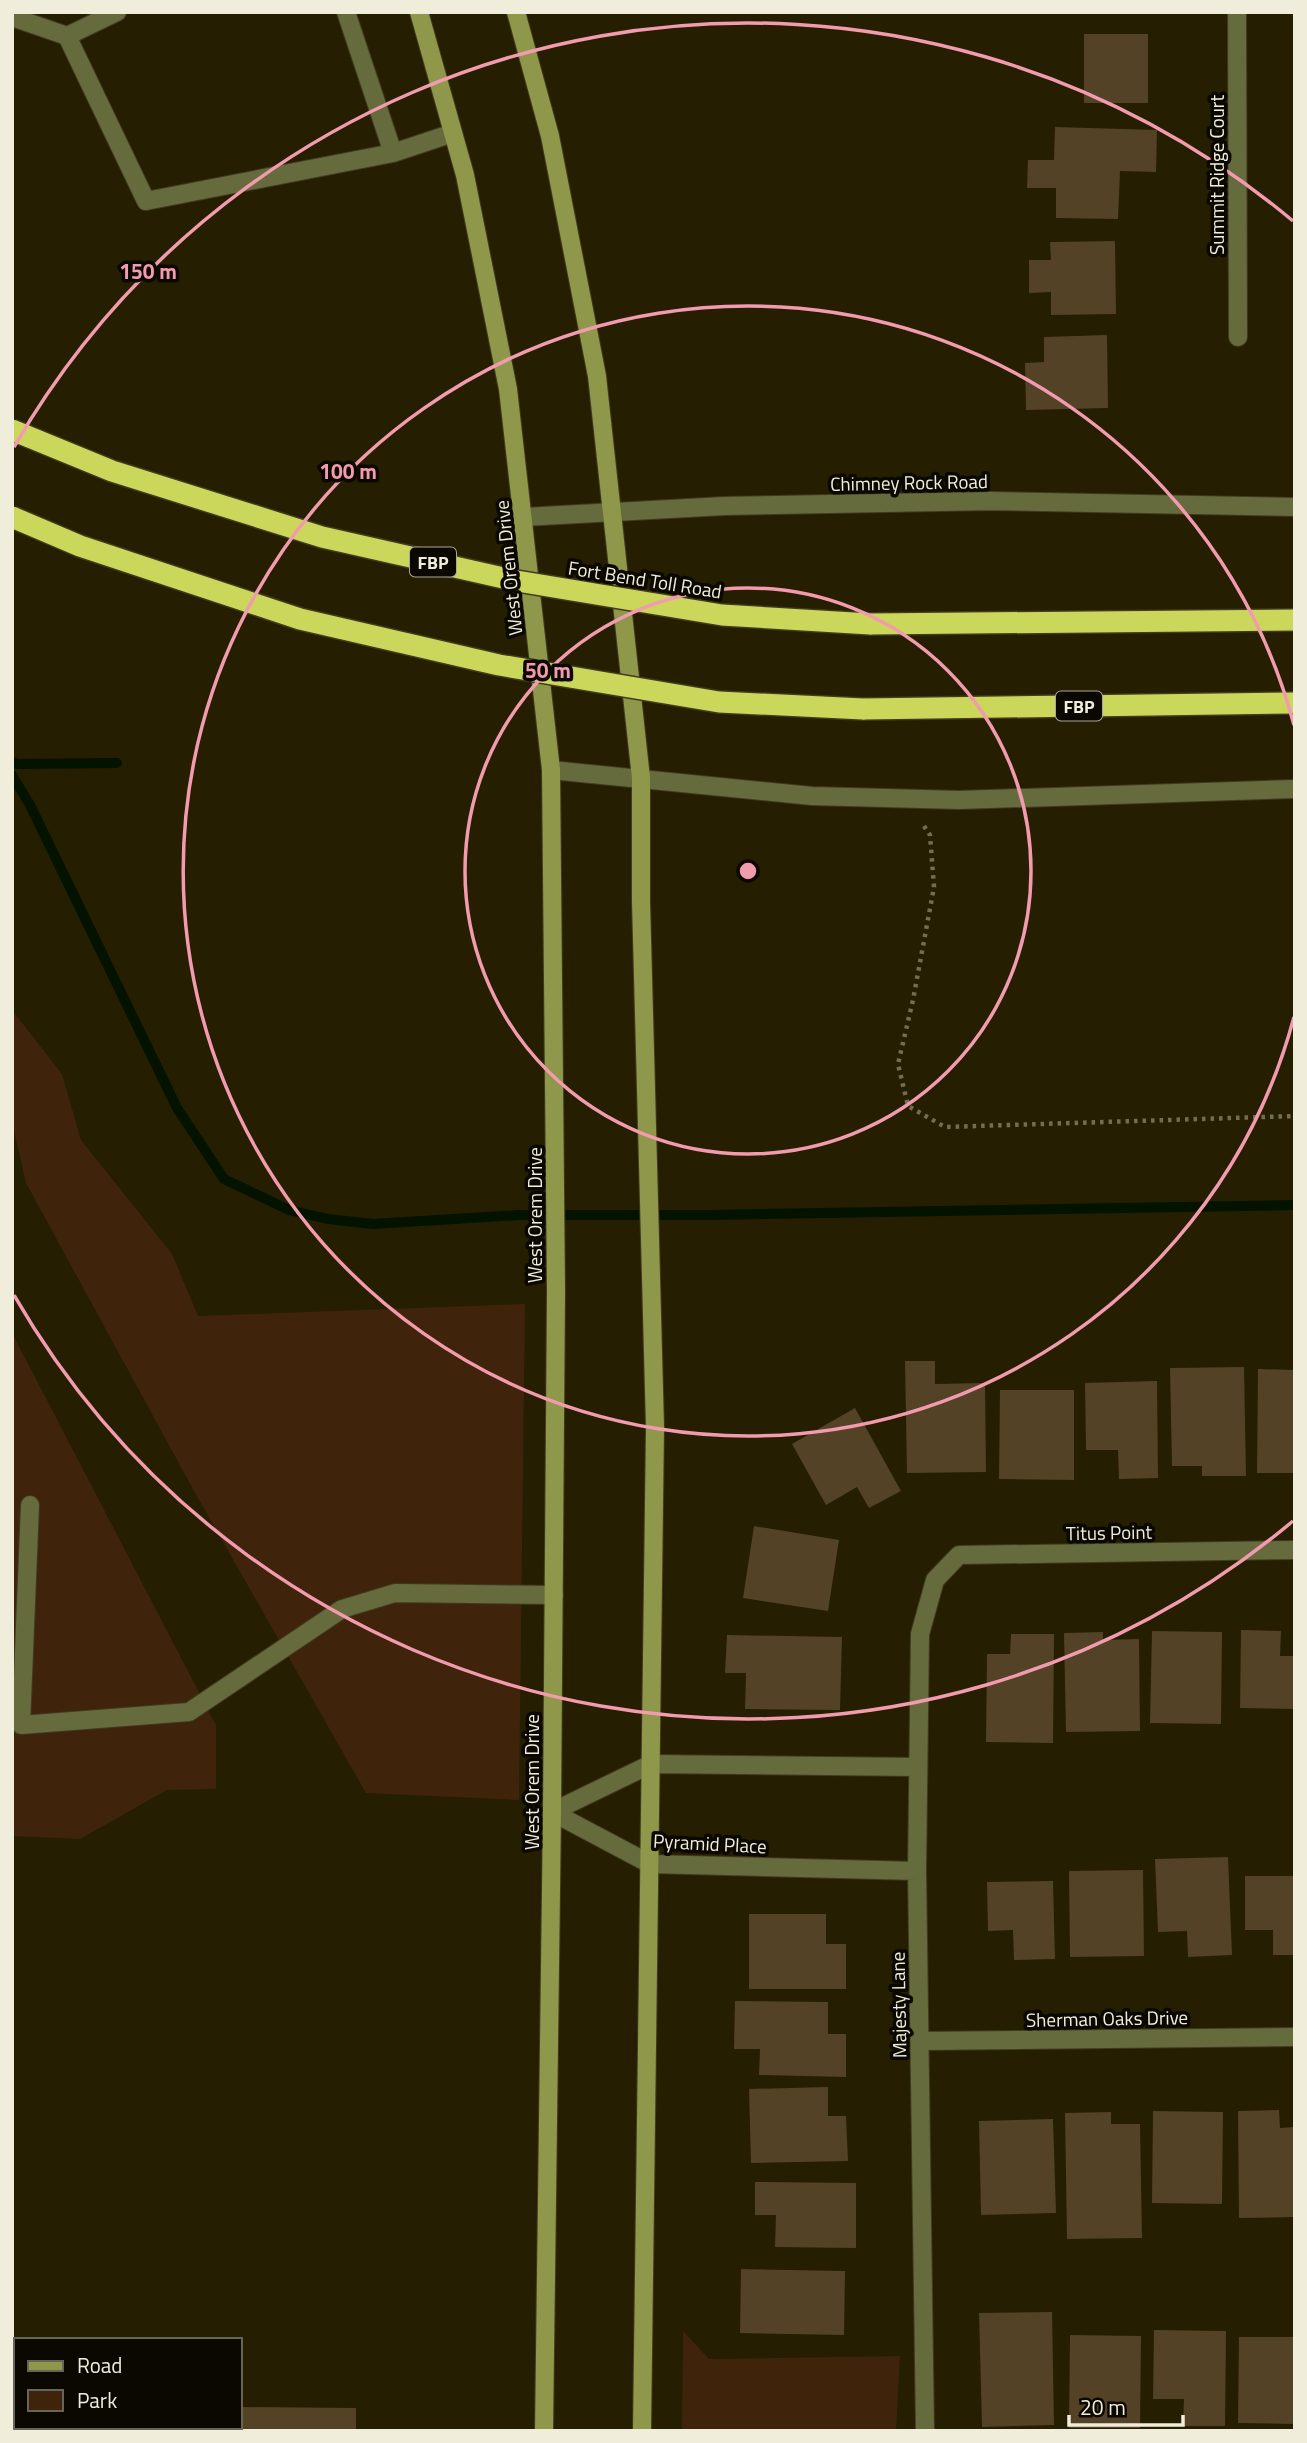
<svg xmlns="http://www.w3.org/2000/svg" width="1307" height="2443" font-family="'Titillium Web',sans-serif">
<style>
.green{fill:#3f240b}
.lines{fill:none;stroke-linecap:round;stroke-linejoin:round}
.stream{stroke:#041200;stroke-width:10}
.building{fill:#534226}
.service-casing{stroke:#423b1f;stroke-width:20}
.minor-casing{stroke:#423b1f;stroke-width:20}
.secondary-casing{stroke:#423b1f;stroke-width:20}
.motorway-casing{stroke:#423b1f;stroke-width:24}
.path{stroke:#726d53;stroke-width:4.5;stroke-dasharray:3.5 5;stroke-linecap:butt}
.service{stroke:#656b3c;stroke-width:18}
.minor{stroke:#656b3c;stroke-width:18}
.secondary{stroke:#8e974a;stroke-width:18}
.motorway{stroke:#cad75a;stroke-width:21}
.motorway-bridge-casing{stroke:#423b1f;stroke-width:24;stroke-linecap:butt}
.motorway-bridge{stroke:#cad75a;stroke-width:21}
.ring{fill:none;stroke:#f29aae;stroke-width:3.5}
.labels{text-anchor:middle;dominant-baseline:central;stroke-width:7;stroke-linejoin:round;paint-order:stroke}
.shield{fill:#0b0801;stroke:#aca89a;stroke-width:2}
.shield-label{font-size:18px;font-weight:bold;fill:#f1eddb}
.street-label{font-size:19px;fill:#f1eddb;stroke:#0b0801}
.centre{fill:#f29aae;stroke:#0b0801;stroke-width:3.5}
.ring-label{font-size:21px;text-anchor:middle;font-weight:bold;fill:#f29aae;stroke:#0b0801;stroke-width:7;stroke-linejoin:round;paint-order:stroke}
</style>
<rect width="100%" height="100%" fill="#251e00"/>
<!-- green -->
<path class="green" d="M12,1010l50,64 19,66 91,114 26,62 327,-12 -6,496 -153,-7 -172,-302 -168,-308 -14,-61z
M12,1333l204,392v64l-49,1 -87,49 -68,-3z
M683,2331l26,28 191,-3 -4,75h-214z"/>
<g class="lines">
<!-- stream -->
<path class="stream" d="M12,762l6,2 99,-1
M12,775l18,30 147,303 47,71 65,31 39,9 45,5 146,-9h189l587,-10"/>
</g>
<!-- building -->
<path class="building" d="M1084,34h64v69h-64z
M1055,127l102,3 -1,42 -36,-1 -2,48 -62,-1v-30h-29l1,-28h26z
M1115,241l1,73 -65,1v-23l-22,1v-33h22l-1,-18z
M1107,335l1,73 -82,2 -1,-47 19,-1v-25z
M905,1361h30v23l50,-1 1,89 -79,1z
M1244,1367l2,109h-44v-10h-30l-2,-98z
M1258,1369l37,1v103h-38z
M1157,1381l1,97 -39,1 -1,-29h-32l-1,-67z
M1000,1390h74v90l-75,-1z
M855,1408l46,83 -32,17 -12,-21 -31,18 -34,-61z
M754,1526l85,14 -11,71 -85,-13z
M1241,1630l40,1 -1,25h15v53l-55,-1z
M1152,1631l70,1 -1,92 -71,-1z
M1103,1632v8l36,-1 1,92 -74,1 -2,-99z
M1011,1634h43l-1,109 -67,-1 1,-88h23z
M727,1635l115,2 -2,73 -95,-1 1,-36h-21z
M1228,1857l4,98 -44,2 -1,-26 -29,1 -3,-73z
M1143,1870l1,86 -74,1 -1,-86z
M1245,1876h50v79h-22v-25h-28z
M1053,1881l2,78 -41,1 -1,-30 -25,1 -1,-49z
M749,1914h77v30h20v45h-97z
M735,2001l93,1v32h18v43l-87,-2 1,-26h-26z
M828,2087v29h18l2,45 -97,2 -2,-74z
M1279,2110l1,18 15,-1v90l-56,1 -1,-107z
M1153,2111l70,1 -1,92 -70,-1z
M1111,2112v12h29l2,114 -75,1 -2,-126z
M1053,2119l3,94 -75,2 -2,-94z
M755,2182l101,1v65l-81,-1 1,-32h-21z
M741,2269l104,2 -1,64 -104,-2z
M1052,2312l2,113 -72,2 -3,-114z
M1154,2330l72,1 -1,95h-42l1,-27h-31z
M1070,2335l71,1 -1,92h-71z
M1239,2337h56v87l-57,-1z
M240,2407l116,1v23h-117z"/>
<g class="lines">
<!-- service casing -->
<g class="service-casing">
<path id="service" d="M117,12l-50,24 79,165 247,-48
M346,12l47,141 60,-20
M12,17l55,19
M30,1505l-9,220 168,-13 153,-103 53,-16 159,2"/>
</g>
<!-- minor casing -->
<g class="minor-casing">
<path id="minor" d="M1237,12l1,325
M524,517l200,-11 268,-5 303,6
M551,770l261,26 147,4 336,-11
M552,1812l98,52 267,7
M552,1812l99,-48 266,3
M920,2041l375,-4
M925,2431l-8,-560 3,-237 15,-54 24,-25 336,-5"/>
</g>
<!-- secondary casing -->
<g class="secondary-casing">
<path id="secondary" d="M419,12l46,163 43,214 43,381 5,521 -4,521 -8,619
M516,12l34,124 47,240 44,402v123l14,526 -13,1004"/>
</g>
<!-- motorway casing -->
<g class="motorway-casing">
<path id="motorway" d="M870,624l425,-4
M863,709l432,-6"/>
</g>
<!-- path -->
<path class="path" d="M924,826l6,9 4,52 -21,113 -15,64 10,42 37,21 350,-11"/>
<!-- service -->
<use href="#service" class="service"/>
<!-- minor -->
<use href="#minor" class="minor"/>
<!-- secondary -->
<use href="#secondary" class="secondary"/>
<!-- motorway -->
<use href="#motorway" class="motorway"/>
<!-- motorway-bridge casing -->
<g class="motorway-bridge-casing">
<path id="motorway-bridge" d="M12,430l100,41 210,66 195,44 205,34 148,9
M12,517l68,29 220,73 199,46 220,37 144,7"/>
</g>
<!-- motorway-bridge -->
<use href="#motorway-bridge" class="motorway-bridge"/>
</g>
<!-- distance rings -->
<g class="ring">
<circle cx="748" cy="871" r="283"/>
<path d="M1294 1017A565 565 0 1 1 1294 725"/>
<path d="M1293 1521A848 848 0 0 1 14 1295M14 447A848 848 0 0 1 1293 221"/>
</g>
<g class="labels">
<!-- shield labels -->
<g class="shield">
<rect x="410" y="547.5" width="46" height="29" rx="5"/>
<rect x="1056" y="691.5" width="46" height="29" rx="5"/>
</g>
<g class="shield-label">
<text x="433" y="562">FBP</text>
<text x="1079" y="706">FBP</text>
</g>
<!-- street labels -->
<g class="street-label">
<text transform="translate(1216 175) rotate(-90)">Summit Ridge Court</text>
<text transform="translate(909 482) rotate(-1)">Chimney Rock Road</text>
<text transform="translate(508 568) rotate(-96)">West Orem Drive</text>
<text transform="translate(645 579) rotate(9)">Fort Bend Toll Road</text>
<text transform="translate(534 1215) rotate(-90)">West Orem Drive</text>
<text transform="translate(1109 1532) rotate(-1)">Titus Point</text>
<text transform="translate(531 1782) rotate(-90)">West Orem Drive</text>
<text transform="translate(710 1843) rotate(3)">Pyramid Place</text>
<text transform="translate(898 2005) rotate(-91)">Majesty Lane</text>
<text transform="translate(1107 2018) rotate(-1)">Sherman Oaks Drive</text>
</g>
</g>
<circle cx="748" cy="871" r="10" class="centre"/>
<g class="ring-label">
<text x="148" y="279">150 m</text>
<text x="348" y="479">100 m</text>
<text x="548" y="678">50 m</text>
</g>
<!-- border -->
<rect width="1307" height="2443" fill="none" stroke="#f1eddb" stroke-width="28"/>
<!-- legend -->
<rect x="14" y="2338" width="228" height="91" fill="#0b0801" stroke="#676458" stroke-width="2"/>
<rect x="28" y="2361" width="35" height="10" fill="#8e974a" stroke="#676458" stroke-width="2"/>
<text x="77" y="2373" font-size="21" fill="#f1eddb">Road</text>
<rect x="28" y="2390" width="35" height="21" fill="#3f240b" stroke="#676458" stroke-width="2"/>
<text x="77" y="2408" font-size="21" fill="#f1eddb">Park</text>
<!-- scale -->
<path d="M1069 2415v10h114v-10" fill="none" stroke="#f1eddb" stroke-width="3.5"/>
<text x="1080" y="2415" font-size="21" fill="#f1eddb" stroke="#0b0801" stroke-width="5" paint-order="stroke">20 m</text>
</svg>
